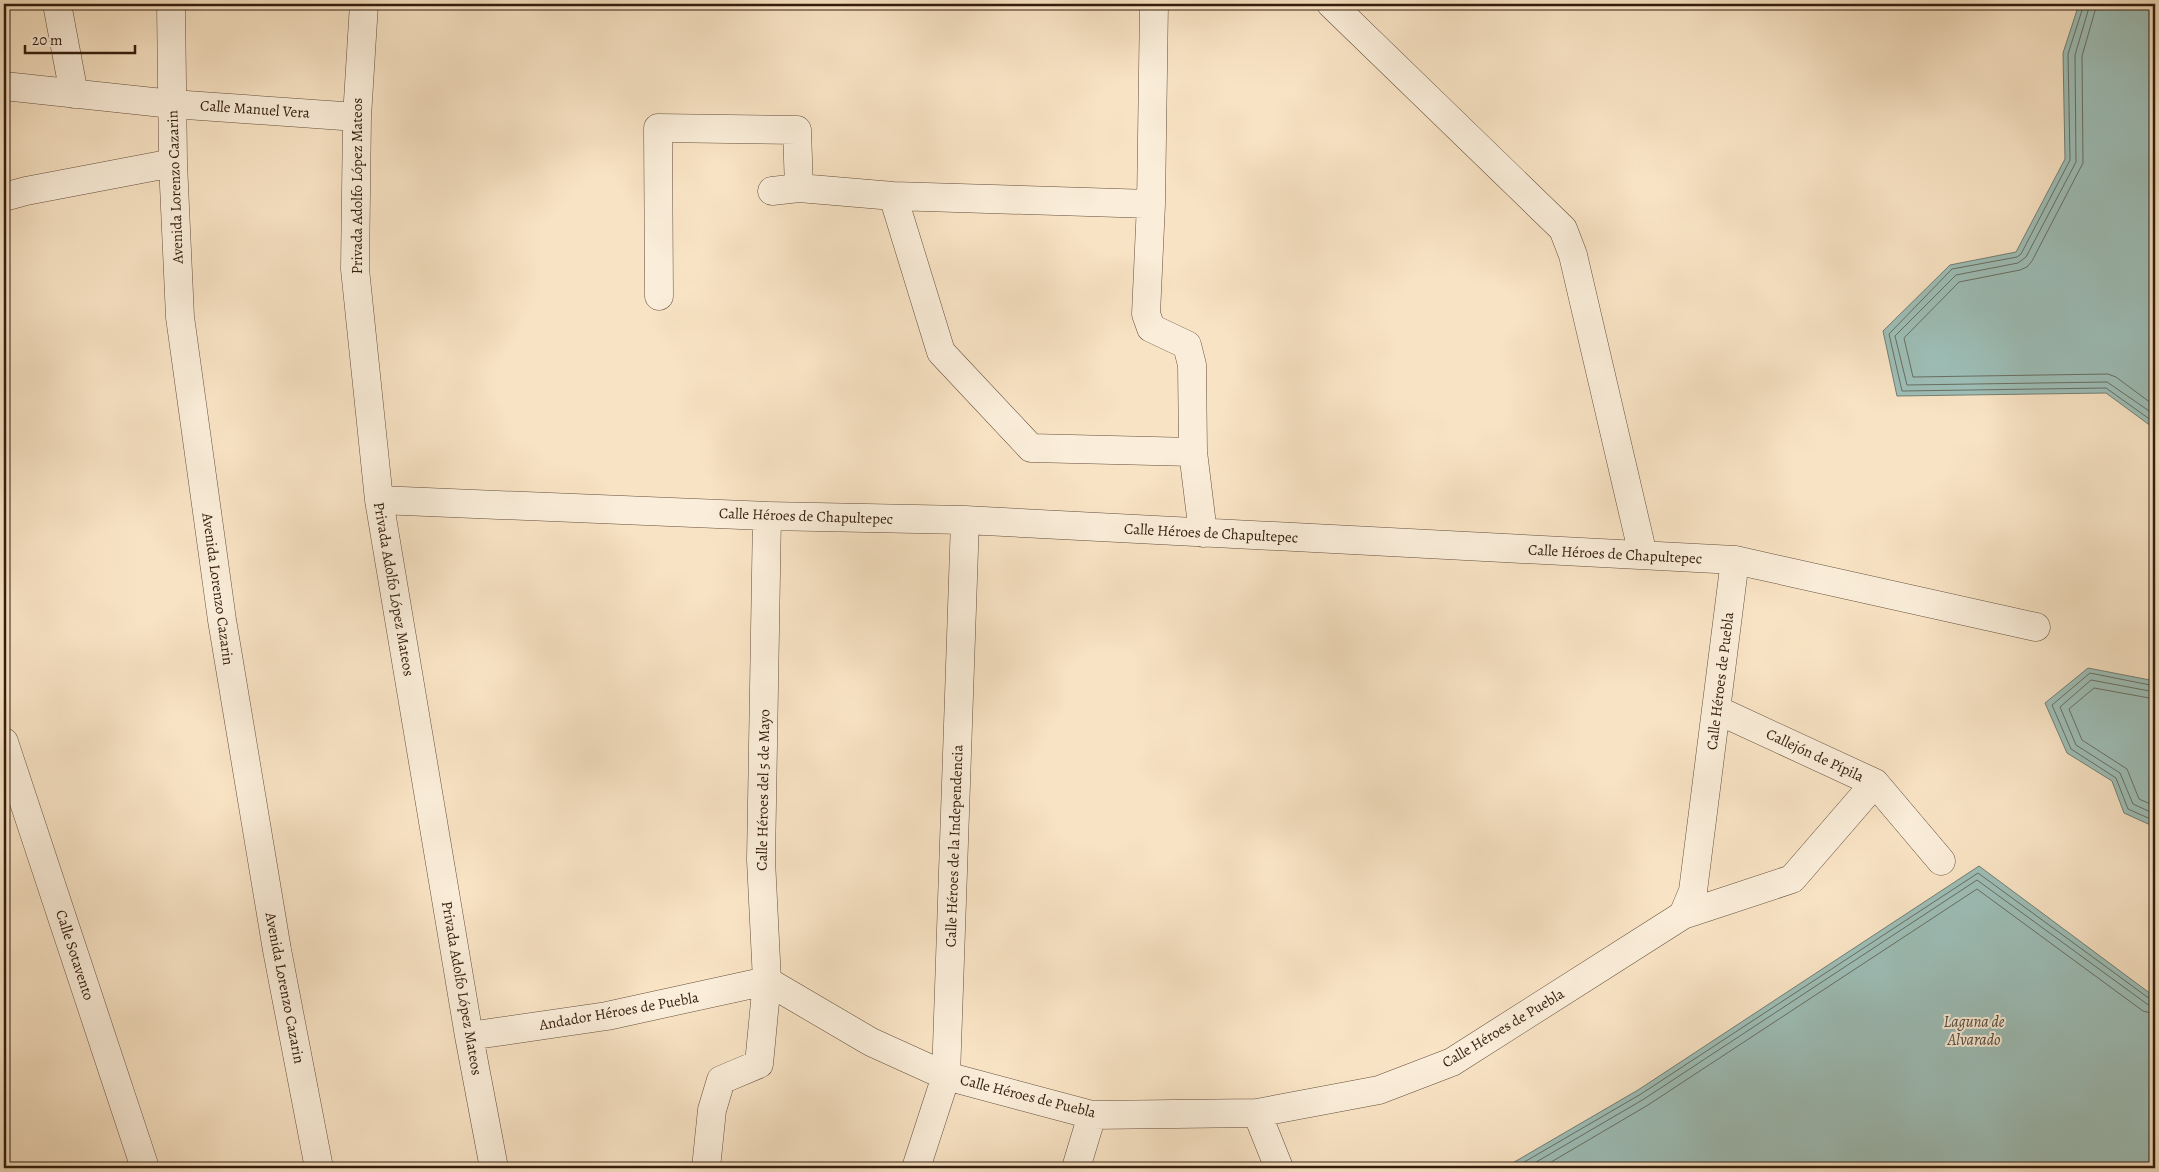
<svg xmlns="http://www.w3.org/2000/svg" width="2159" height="1172" font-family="Alegreya,serif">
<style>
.water{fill:#9dbeb7;stroke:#737e73}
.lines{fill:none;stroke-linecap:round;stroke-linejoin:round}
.shore{stroke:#686e62;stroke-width:1}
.street-casing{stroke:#644e3b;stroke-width:29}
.street{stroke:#faedd9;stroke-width:28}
.labels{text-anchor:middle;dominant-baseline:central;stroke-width:4;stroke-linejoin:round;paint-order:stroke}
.street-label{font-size:15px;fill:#331d0d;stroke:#faedd9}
.water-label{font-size:16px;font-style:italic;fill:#534d40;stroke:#faedd9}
</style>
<rect width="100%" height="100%" fill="#f8e3c4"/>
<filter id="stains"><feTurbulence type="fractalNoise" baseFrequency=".004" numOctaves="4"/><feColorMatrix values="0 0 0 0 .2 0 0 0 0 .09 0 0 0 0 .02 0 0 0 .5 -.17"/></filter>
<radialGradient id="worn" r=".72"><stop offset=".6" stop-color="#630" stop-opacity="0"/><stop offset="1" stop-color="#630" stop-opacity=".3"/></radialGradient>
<!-- water -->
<path class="water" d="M2079,4h76v425l-49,-36 -209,3 -14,-65 67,-66 66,-13 49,-93 -2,-106z
M2088,668l67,13v146l-31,-14 -12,-32 -45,-28 -22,-50z
M1979,866l176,131v171h-651l134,-78z"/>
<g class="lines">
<!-- shore -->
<path class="shore" d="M2084,4l-16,50 2,106 -49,94 -4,3 -65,12 -63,65 13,57 204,-3 49,35
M2090,4l-15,51 1,107 -50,95 -8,6 -62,12 -61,61 12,49 200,-3 48,33
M2097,4l-15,52 1,107 -51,98 -5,6 -7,3 -61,12 -55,56 9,39 195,-3 8,3 39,29
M2155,686l-65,-13 -38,32 19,44 45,29 12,31 27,12
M2155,692l-64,-12 -31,27 16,38 44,28 13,31 22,10
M2155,699l-61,-11 -25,21 13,31 45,29 12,30 16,7
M1514,1168l127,-74 337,-221 172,126 5,2
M1526,1168l118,-69 333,-219 170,124 8,3
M1541,1168l107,-63 329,-216 166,122 12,3"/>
<!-- street casing -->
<g class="street-casing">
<path id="street" d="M57,4l17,90
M171,4l2,159 7,154 42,303 55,330 42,218
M364,4l-7,113 -2,152 24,231 90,536 25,132
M1154,4l-3,200 -5,110 5,14 36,17 5,20 1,87 10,81
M1331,4l232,225 10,26 70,300
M4,86l168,18 185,13
M772,191l27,-3 94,8 258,8
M893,196l48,156 90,96 162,4
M4,197l22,-6 147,-28
M659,296l-1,-168 139,2 2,58
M379,500l388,16 198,4 770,40 301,67
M1717,710l158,73 66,78
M4,742l141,426
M1683,915l109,-36 83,-96
M469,1036l138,-20 160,-35 104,61 75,34 146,39 165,-2 122,-23 73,-28 231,-147 10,-24 42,-331
M1257,1113l22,55
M706,1168l6,-58 9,-30 38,-16 8,-83 -6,-121 6,-344
M916,1168l30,-92 19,-556
M1076,1168l16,-53"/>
</g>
<!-- street -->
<use href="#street" class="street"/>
</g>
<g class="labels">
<!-- street labels -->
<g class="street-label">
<text transform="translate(255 109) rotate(4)">Calle Manuel Vera</text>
<text transform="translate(357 186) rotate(-90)">Privada Adolfo López Mateos</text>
<text transform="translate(175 187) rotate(-92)">Avenida Lorenzo Cazarin</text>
<text transform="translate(806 516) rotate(2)">Calle Héroes de Chapultepec</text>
<text transform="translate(1211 533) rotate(3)">Calle Héroes de Chapultepec</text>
<text transform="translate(1615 554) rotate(3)">Calle Héroes de Chapultepec</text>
<text transform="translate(218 589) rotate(82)">Avenida Lorenzo Cazarin</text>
<text transform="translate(394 589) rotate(80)">Privada Adolfo López Mateos</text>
<text transform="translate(1720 681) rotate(-83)">Calle Héroes de Puebla</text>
<text transform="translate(1815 755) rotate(25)">Callejón de Pípila</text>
<text transform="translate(763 790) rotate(-89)">Calle Héroes del 5 de Mayo</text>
<text transform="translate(954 846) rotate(-88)">Calle Héroes de la Independencia</text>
<text transform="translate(75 955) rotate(72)">Calle Sotavento</text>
<text transform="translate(285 988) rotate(79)">Avenida Lorenzo Cazarin</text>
<text transform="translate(462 988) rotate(80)">Privada Adolfo López Mateos</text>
<text transform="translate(619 1011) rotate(-10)">Andador Héroes de Puebla</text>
<text transform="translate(1503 1028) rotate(-31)">Calle Héroes de Puebla</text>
<text transform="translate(1028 1096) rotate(14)">Calle Héroes de Puebla</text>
</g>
<!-- water labels -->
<g class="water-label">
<text x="1974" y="1022">Laguna de<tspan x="1974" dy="18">Alvarado</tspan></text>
</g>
</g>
<!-- margin -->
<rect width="2159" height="1172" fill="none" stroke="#f8e3c4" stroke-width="20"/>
<rect x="5" y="5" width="2149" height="1162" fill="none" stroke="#331d0d" stroke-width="2.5"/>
<rect x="10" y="10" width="2139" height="1152" fill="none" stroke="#331d0d"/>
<!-- scale -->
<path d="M25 45v8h110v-8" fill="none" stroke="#331d0d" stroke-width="2.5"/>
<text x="32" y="45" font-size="15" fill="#331d0d" stroke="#faedd9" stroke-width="4" paint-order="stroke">20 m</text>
<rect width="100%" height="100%" filter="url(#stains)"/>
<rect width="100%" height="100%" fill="url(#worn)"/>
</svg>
